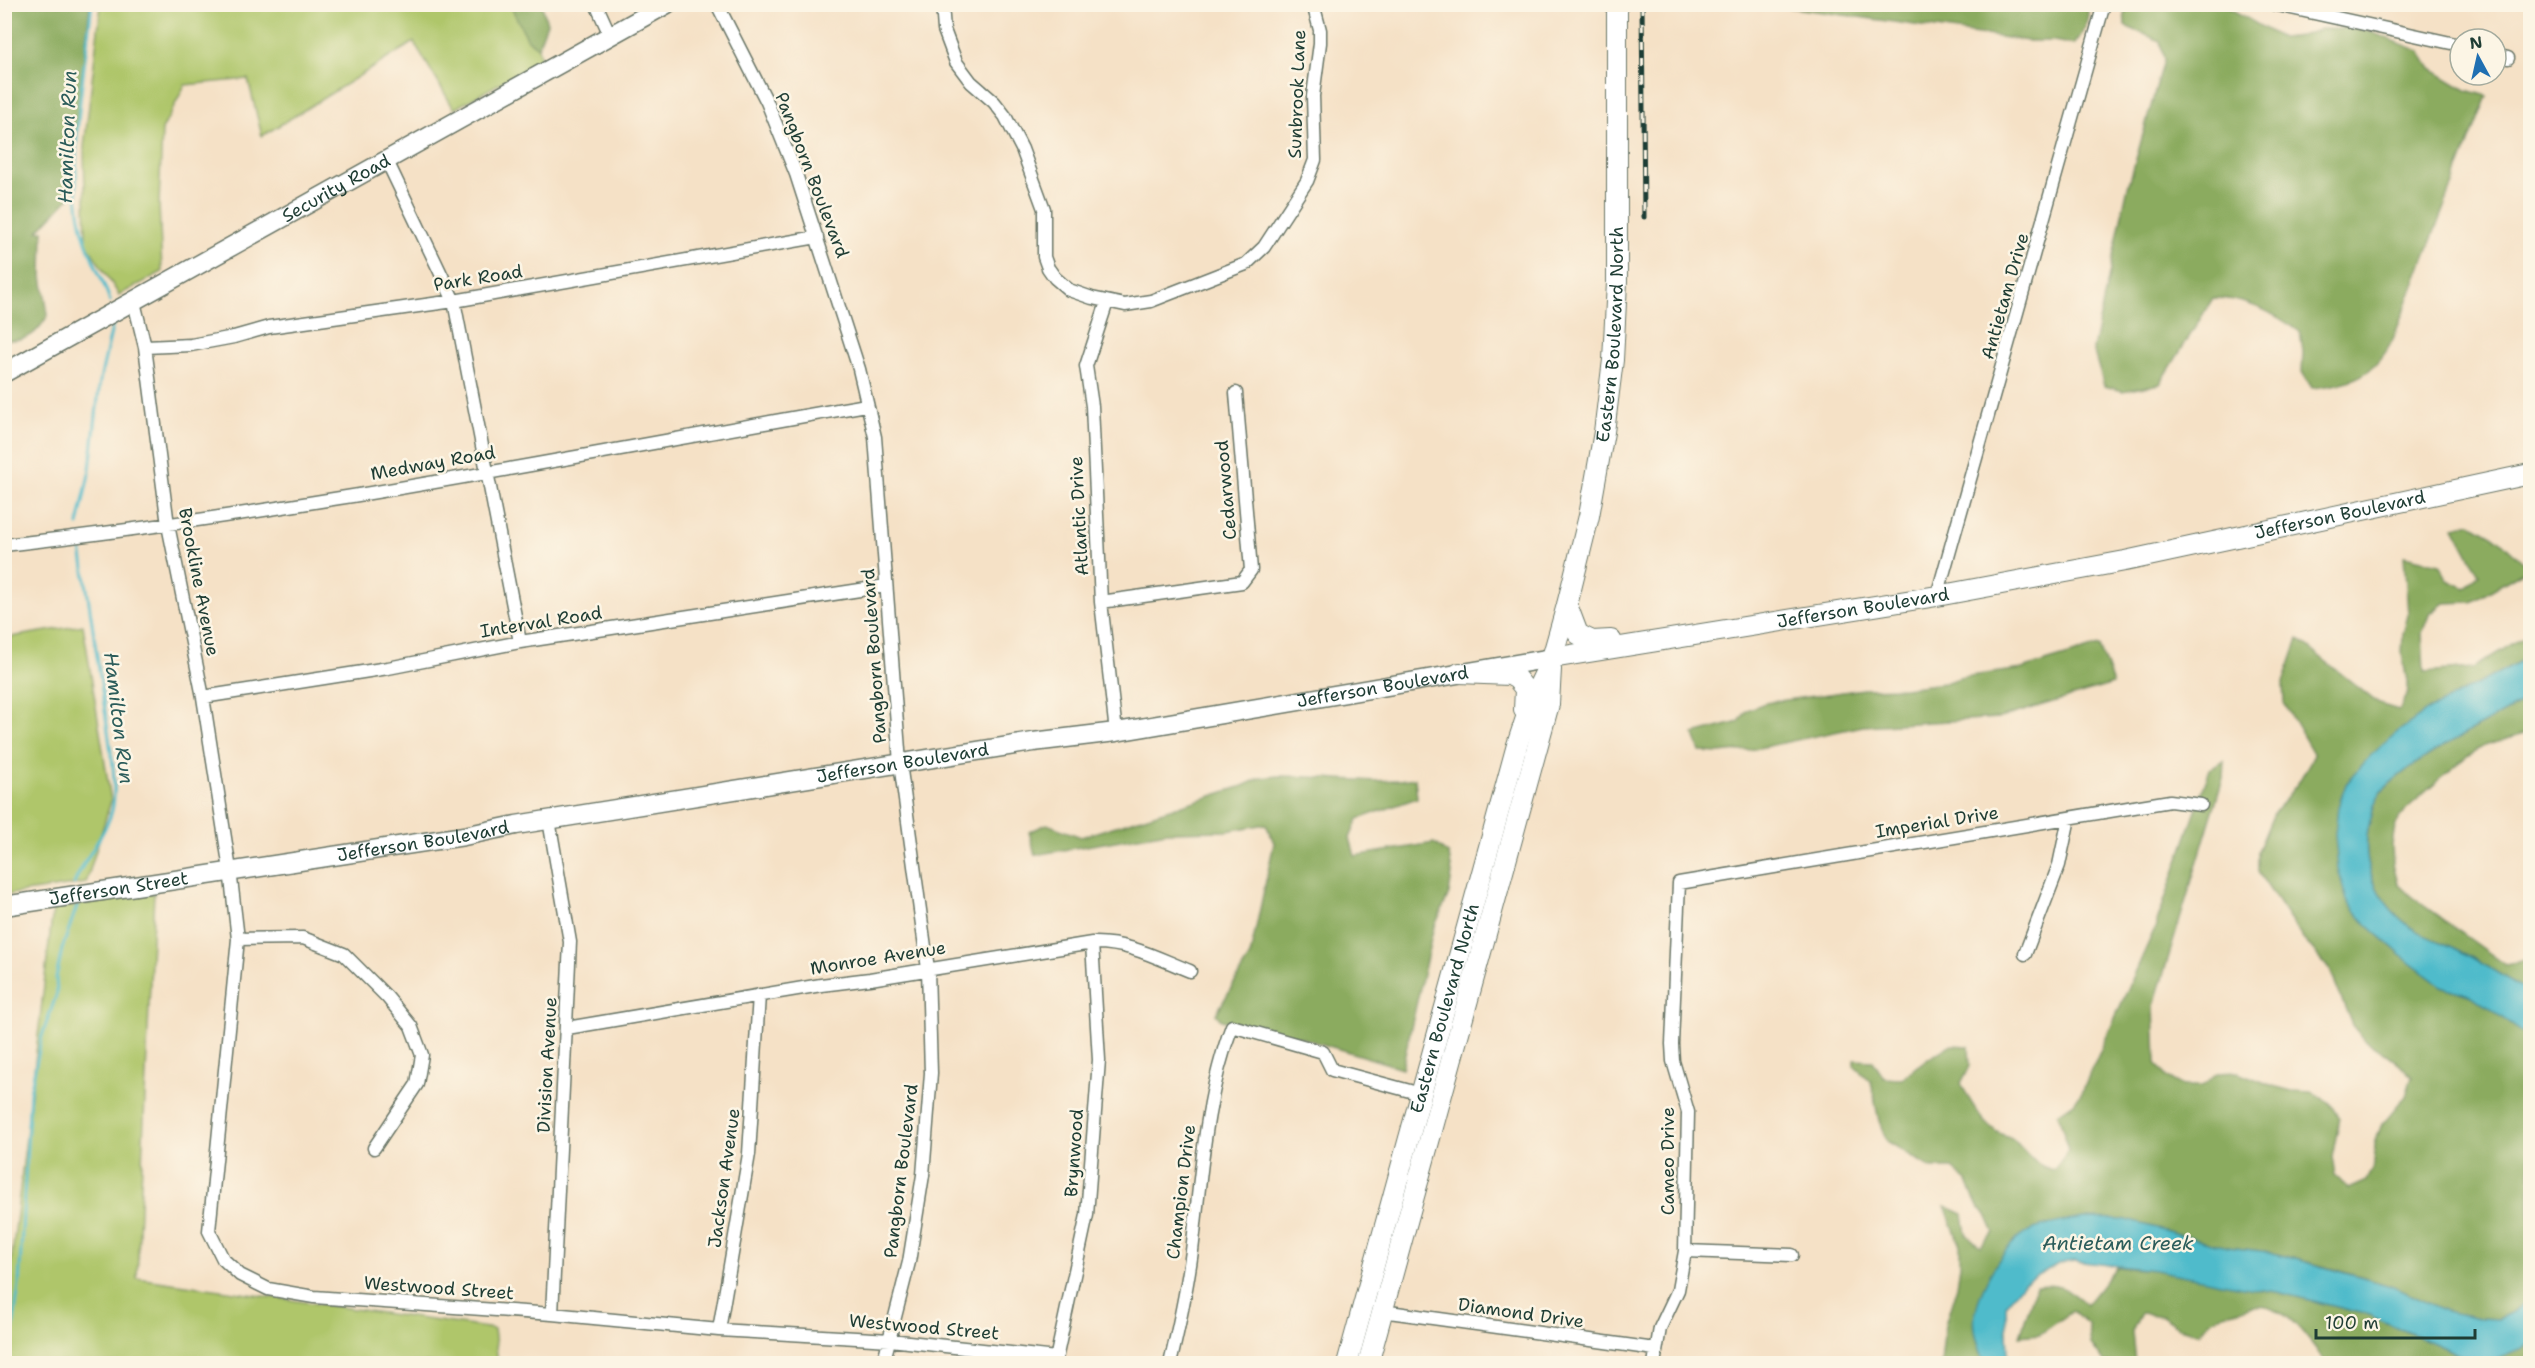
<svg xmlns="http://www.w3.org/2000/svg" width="2535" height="1368" font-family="'Shantell Sans',sans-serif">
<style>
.green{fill:#afc66a;stroke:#67824f;stroke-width:1.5}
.forest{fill:#8bab5e;stroke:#557449;stroke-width:1.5}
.water{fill:#4fbbcb;stroke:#377c80;stroke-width:1.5}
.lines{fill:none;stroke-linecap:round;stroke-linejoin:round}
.stream{stroke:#4fbbcb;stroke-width:3}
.street-casing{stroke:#6a7667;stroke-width:15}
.secondary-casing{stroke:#6a7667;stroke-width:21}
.primary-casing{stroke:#6a7667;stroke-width:22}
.street{stroke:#fff;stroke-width:12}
.secondary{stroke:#fff;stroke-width:18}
.primary{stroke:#fff;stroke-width:20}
.rail-casing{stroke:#1f3d34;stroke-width:5}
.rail{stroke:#fcf5e5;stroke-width:3;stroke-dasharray:9;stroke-linecap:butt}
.labels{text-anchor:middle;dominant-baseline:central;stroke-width:5;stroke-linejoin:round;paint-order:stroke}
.street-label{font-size:18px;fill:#1f3d34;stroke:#fcf5e5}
.water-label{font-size:20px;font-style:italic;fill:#2b5c5a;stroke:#fcf5e5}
</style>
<rect width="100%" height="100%" fill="#fcf5e5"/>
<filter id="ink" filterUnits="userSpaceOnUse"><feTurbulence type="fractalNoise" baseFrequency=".0167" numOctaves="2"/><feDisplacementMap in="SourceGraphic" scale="12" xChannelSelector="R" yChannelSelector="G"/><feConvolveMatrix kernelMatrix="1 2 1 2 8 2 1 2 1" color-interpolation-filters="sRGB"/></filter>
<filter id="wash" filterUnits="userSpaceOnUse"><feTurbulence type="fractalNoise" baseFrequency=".008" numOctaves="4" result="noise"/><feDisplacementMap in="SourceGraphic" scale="24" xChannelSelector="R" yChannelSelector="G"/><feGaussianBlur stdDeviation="1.35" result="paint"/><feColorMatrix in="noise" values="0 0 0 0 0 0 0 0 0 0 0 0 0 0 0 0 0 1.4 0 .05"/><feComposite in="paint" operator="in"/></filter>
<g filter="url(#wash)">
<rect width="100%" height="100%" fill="#f5e1c6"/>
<!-- green -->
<path class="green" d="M101,5h427l13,55 -87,49 -40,-67 -152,94 -14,-57 -63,6 -23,45 -3,74 3,68 -43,23 -33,-52 -2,-96z
M83,625l28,176 -25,82 -81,12v-257z
M154,893l-17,385 357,51 4,34h-493v-48l48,-406z"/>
<!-- forest -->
<path class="forest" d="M5,4l85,1 -20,192 -32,34h5l-1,45 6,39c-12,20 -19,26 -44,25z
M1766,4h322c1,18 -3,27 -14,41l-20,-4h-26z
M510,5h32l5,18 -9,24 -10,-7z
M2124,5h100l57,33 20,-2 20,-7h42l57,22 11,18 35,21 21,6 -94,243c-18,37 -42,45 -81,49l-10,-16 1,-20 -3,-20c-26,-19 -54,-34 -87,-34l-53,86 -37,7 -19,-5 -11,-37 34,-158 37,-131 -4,-19 -35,-15z
M2471,523l28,16 30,29 -57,34 -28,1 -15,12 -7,18 2,39 49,-4 57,-35v23l-103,55 -31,22 -50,51 21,141 43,38 31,23 31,10 58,42v259l-17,15 -16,7 -18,-1 -34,-7 -54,-25 -54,-16 -67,-18 -43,-5 -104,-28 -109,22c-20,28 -37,54 -38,90 0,10 5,23 8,32h-43l4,-39 12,-38 3,-21v-20l-15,-39 18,8 3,20 14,12 14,-13 -8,-18 -12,-16 -7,-18 -15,-13h-21l-44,-27 -8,-20 -8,-39 -17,-16v-6l19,1 11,17 18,1 15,-13 33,-21 19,1 1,20 -9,17c8,17 20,38 36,49 6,3 13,4 17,8 13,13 21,27 40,30l15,-20 -11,-36 16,-11 8,-11 73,-164 55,-159 14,-8 -1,17 -69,227 2,58 10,14 17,9h19l15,-13 21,-1 35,14 19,5 20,1 17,10 11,16 -8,38 3,19 13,14 18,-8 8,-17 1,-20 6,-18 25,-30 6,-19 -13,-14 -34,-22 -13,-16 -22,-55 -27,-31 -45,-67v-21l16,-38 24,-30 16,-28 -30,-52 -1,-20 15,-44 81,65 20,6 10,-18 -7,-38 1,-20 5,-19 -4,-59 35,8 9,16 17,8 14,-14 -25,-47z
M2099,646l14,38 -113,34 -137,8 -114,24 -29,3 -20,-1 -6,-18 45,-12 8,-12 18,-7 99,-14 40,-1 40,-5 19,-6 59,-8z
M2530,698v34l-46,14 -17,10 -61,53 -11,17 -3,19 1,19 5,20 14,13 94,68 20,-5 4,-32v65c-23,-14 -46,-29 -70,-42 -18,-9 -42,-16 -57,-30 -31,-27 -45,-67 -31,-106 1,-6 3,-13 6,-18 21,-32 116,-78 152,-99z
M1279,776c46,0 90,9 136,2l2,20 -59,21 -8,19 5,18 79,-13 15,12 3,19 -3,20 -16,36 -31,138 -103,-31 -78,-17 -5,-6 34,-58 24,-113 -8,-19 -39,7 -60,1 -132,23 -6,-23 18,-8 34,13 162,-51 17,-8z
M2116,1267l39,3 122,22 92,23 89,39 65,-5 7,-6v20h-203c-15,-18 -33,-48 -57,-56 -9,-3 -23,0 -32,3 -20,5 -26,7 -39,23l-20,-5 -17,-12 -21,-3 -9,18 3,32h-30l-14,-19 -3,-20 -15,-13 -33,23 -20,2 16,-50c25,-3 32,3 50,19z"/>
<!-- water -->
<path class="water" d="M2530,656v42c-36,21 -131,67 -152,99 -3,5 -5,12 -6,18 -14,39 0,79 31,106 15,14 39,21 57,30 24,13 47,28 70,42v45l-58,-42 -31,-10 -31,-23 -43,-38 -20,-24 -9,-32 -3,-35 3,-27 8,-23 23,-27 27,-24 31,-22z
M2084,1218l39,1 104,28 43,5 121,34 54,25 34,7 18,1 16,-7 17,-15v46l-7,6 -27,11 -20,-1 -18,-5 -89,-39 -92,-23 -35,-5 -87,-17 -82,-9 -15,3 -36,20 -16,21 2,52 3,6h-27c-4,-15 -12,-34 -9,-49 6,-30 30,-74 59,-85 16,-6 34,-8 50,-11z"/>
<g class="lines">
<!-- stream -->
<path class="stream" d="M92,4c-8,67 -25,160 -10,224 6,26 20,48 28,73
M78,525l12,-56 10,-89 13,-57
M74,884c9,-24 27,-43 36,-67 6,-16 4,-35 3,-52l-32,-217
M8,1364l11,-79 11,-193 12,-56 15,-43 -1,-15 6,-29 15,-43"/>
</g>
</g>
<g filter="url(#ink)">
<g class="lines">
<!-- street casing -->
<g class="street-casing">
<path id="street" d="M596,4l14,31
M717,4l50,98 29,72 63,195 16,68 25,326 28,206 3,104 -8,102 -14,87 -26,102
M942,4l2,26 12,32 15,20 23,20 11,14 17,33 22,60v48l4,11 7,10 14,12 23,8 33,7 26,-4 95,-37 18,-17 43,-66 8,-21 -2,-64 7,-53v-13l-7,-26
M2273,4l187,41
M2496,55l12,3
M387,161l67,140 66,341
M134,302l11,45 23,178 35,172 27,173 8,69 -29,292 14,28 17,16 28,14 46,8 238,17 167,16 171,10 166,18
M1107,302l-21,64 6,40 9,196 15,130
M145,347l46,-2 43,-8 35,-10 185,-26 363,-64
M4,545c290,-32 576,-90 862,-140
M1937,596l167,-592
M1101,602l141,-20 9,-12 -15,-177
M203,697l185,-29 132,-26 366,-56
M549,820l21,122 -18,372
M238,939l65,-1 41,16 43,43 24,29 11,29 -5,29 -43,64
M2025,954l34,-89 10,-47
M567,1028l254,-43 49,-6 222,-36c37,-1 65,15 98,28
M1685,1251l107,4
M1382,1311l273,38
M719,1330l30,-176 10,-159
M1055,1364l32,-149 12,-155 -7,-117
M1170,1364c9,-38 17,-75 22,-113 9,-75 13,-154 40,-225l91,26 9,18 89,24
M1654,1364l6,-36 18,-38 7,-39 3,-139 -15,-51 -1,-17 7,-161 491,-82 31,4"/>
</g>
<!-- secondary casing -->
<g class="secondary-casing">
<g id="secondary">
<path id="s1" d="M4,373l663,-369"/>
<path id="s2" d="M4,906l460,-70 52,-11 517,-83 83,-10 436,-74"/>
</g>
</g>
<!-- primary casing -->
<g class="primary-casing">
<g id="primary">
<path d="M1567,605l11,29 14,7 19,-1"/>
<path id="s3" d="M1552,658l385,-62 188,-35 405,-87"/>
<path d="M1459,673l51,2 7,4 8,10 -1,21"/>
<path id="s4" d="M1347,1364l170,-619 15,-45 20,-42 15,-53 22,-89 15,-84 9,-72 4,-78v-278"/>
<path d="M1368,1364l181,-660 2,-35"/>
</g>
</g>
<!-- street -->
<use href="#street" class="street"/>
<!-- secondary -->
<use href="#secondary" class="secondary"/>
<!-- primary -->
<use href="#primary" class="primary"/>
<!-- rail casing -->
<g class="rail-casing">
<path id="rail" d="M1642,4l2,213"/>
</g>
<!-- rail -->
<use href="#rail" class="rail"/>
</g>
</g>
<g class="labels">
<!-- street labels -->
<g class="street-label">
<text transform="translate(1297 94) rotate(-88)">Sunbrook Lane</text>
<text transform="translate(812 175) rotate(69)">Pangborn Boulevard</text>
<text stroke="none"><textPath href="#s1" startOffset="380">Security Road</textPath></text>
<text transform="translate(478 278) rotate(-9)">Park Road</text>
<text transform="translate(2005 296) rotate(-74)">Antietam Drive</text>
<text stroke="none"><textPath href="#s4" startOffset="1066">Eastern Boulevard North</textPath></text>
<text transform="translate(433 463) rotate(-10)">Medway Road</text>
<text transform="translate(1226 490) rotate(-95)">Cedarwood</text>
<text stroke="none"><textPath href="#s3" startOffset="801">Jefferson Boulevard</textPath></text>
<text transform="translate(1079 516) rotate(-93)">Atlantic Drive</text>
<text transform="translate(199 582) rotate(79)">Brookline Avenue</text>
<text stroke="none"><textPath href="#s3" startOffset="315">Jefferson Boulevard</textPath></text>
<text transform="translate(541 622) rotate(-9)">Interval Road</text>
<text transform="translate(874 656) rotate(-94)">Pangborn Boulevard</text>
<text stroke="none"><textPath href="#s2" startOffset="1396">Jefferson Boulevard</textPath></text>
<text stroke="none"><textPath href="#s2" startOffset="910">Jefferson Boulevard</textPath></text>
<text transform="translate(1937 822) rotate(-9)">Imperial Drive</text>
<text stroke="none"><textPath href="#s2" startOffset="424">Jefferson Boulevard</textPath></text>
<text stroke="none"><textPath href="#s2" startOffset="116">Jefferson Street</textPath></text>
<text transform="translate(878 958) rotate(-9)">Monroe Avenue</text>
<text stroke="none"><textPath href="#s4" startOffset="369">Eastern Boulevard North</textPath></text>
<text transform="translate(547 1065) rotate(-87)">Division Avenue</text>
<text transform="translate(1074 1153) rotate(-86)">Brynwood</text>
<text transform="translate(1668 1161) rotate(-90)">Cameo Drive</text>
<text transform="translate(901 1171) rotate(-83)">Pangborn Boulevard</text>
<text transform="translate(724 1178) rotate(-82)">Jackson Avenue</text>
<text transform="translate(1181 1192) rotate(-83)">Champion Drive</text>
<text transform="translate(439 1288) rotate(4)">Westwood Street</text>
<text transform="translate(1521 1313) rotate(8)">Diamond Drive</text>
<text transform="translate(924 1327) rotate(5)">Westwood Street</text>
</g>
<!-- water labels -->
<g class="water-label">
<text transform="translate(67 137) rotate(-88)">Hamilton Run</text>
<text transform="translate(119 718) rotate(83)">Hamilton Run</text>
<text x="2118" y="1243">Antietam Creek</text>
</g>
</g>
<!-- margin -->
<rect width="2535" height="1368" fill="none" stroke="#fcf5e5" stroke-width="24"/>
<!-- north arrow -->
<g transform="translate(2478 57) rotate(352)"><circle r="28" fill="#fcf5e5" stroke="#a4ab9e" stroke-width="1.5"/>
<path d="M0-4.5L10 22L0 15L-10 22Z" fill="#1f6fb2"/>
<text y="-9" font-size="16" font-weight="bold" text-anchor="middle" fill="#1f3d34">N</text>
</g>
<!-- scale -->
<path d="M2316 1329v9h159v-9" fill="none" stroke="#1f3d34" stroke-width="3"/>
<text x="2325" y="1329" font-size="18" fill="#1f3d34" stroke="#fcf5e5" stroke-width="4.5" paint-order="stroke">100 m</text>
</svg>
